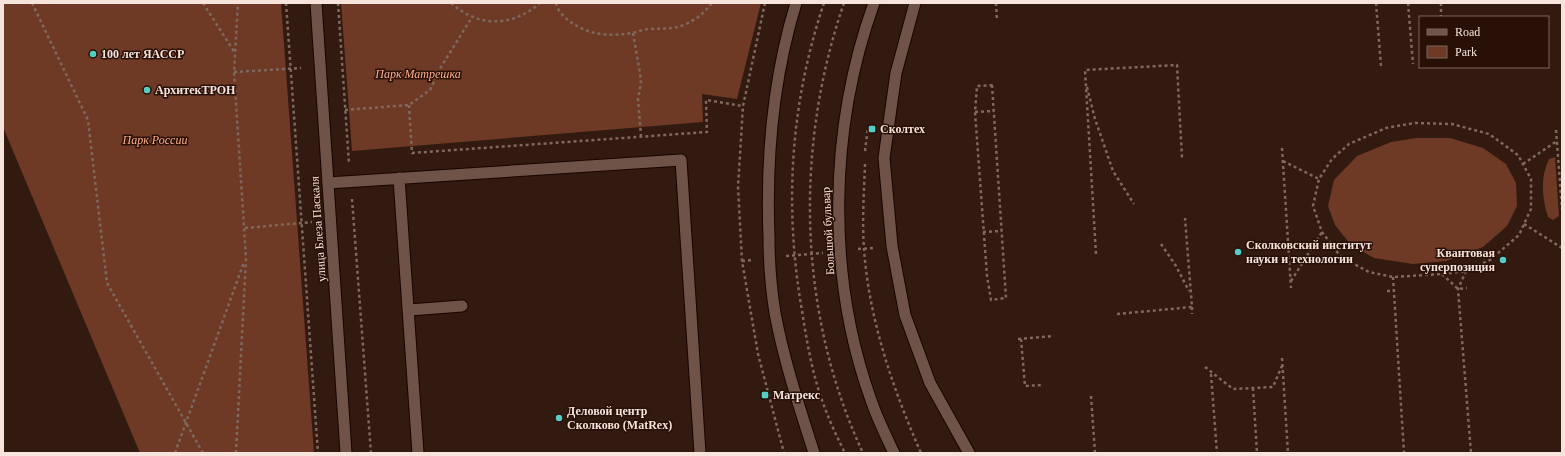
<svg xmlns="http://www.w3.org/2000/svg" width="1565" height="456" font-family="Georgia,serif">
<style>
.green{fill:#6e3925}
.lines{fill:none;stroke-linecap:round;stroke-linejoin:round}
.service-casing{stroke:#190400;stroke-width:13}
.minor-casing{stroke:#190400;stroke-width:13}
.path{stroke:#7e685f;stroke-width:2.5;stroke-dasharray:3 3;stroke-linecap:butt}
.service{stroke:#705348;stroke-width:11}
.minor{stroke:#705348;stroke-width:11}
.poi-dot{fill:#54cdc7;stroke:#281007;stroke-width:1.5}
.labels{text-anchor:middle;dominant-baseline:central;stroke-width:3;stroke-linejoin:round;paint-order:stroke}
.poi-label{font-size:12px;font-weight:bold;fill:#f5e3dc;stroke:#281007;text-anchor:start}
.park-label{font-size:12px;font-style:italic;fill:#fead8e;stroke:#281007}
.street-label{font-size:12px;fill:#f5e3dc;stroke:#281007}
</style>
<rect width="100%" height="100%" fill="#321a10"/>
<!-- green -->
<path class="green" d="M3,3h278l33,450h-174l-137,-326z
M341,3h420l-24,96 -35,-5 1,28 -351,29z
M1416,138h34l33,10 23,16 10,19 1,23 -10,20 -24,21 -37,14 -33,3 -39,-6 -23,-13 -16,-20 -7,-19 6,-26 23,-24 34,-14z
M1555,157l4,59 -6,4 -5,-3c-6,-19 -8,-40 1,-58z"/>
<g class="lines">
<!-- service casing -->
<g class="service-casing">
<path id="service" d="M915,3l-19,70 -12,85 8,88 13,69 25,68 39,70
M399,178l19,275
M328,183l353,-23 19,293
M409,310l53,-4"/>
</g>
<!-- minor casing -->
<g class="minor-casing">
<path id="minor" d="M316,3l30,450
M796,3c-23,75 -30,156 -27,234 0,25 2,51 6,76 9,48 24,93 39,140
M874,3c-45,125 -48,272 -3,397 6,18 15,36 23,53"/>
</g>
<!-- path -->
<path class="path" d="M32,3l56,117 19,163 96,170
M203,3l32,50
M286,3l32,450
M338,3l11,161
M451,3c28,25 61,24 89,0
M556,3c1,7 7,13 12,17 19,15 41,17 64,13 6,-1 12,-4 18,-4 13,-1 24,1 36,-5 11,-5 19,-12 26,-21
M765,3l-22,103 -5,81 4,74 16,93 26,99
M824,3c-34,101 -40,204 -22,308 5,31 10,62 21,92 6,17 14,34 22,50
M844,3c-50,145 -46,311 19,450
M996,3l1,17
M1376,3l5,63
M1408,3l5,61
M1441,3v14
M633,33l7,40 1,10 -3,16 3,37
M234,72l67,-4
M992,85l14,213 -15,2 -4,-24 -12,-164 2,-26 18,-1
M1087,87l8,32 18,52 21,33
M409,105l3,48 295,-21 -1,-32 37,6
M345,110l64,-5 21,-15 11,-23 31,-50
M975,112l19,-1
M1415,123l37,1 37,10 29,21 13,24v30l-12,26 -29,25 -24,11 -24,3 -49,3 -24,-5 -28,-15 -19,-25 -9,-26 6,-27 13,-20 17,-15 37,-16z
M1556,130l6,79
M1282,148l9,140
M865,151l3,-24
M1283,161l36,18
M865,164c-1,28 -3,57 -1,85 5,71 29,140 57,204
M1523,164l34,-23
M352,199l19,254
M1524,224l38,24
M245,228l67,-6
M983,232l19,-1
M1161,244l15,22 13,25
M858,249l17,-1
M1096,254l-11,-184 92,-5 5,93
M786,256l37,-3
M742,261l10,-1
M1466,271l-8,18 13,164
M1442,274l16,15 9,-1
M1393,277l11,176
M1291,281l31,-49
M1387,291h7
M1192,307v7
M1117,314l75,-7 -7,-89
M1018,339l35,-3
M1021,339l4,47 16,-1
M1282,358l6,95
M1205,367l28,22 40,-2 9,-21
M1211,374l6,79
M1253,388l4,65
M1091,396l4,57
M175,453l69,-191
M236,453l10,-195 -12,-186 4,-69"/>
<!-- service -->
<use href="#service" class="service"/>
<!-- minor -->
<use href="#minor" class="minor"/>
</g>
<!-- markers -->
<g class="poi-dot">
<circle cx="93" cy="54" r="4"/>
<circle cx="147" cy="90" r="4"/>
<rect x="868" y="125" width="8" height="8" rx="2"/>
<circle cx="1238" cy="252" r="4"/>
<circle cx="1503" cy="260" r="4"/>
<rect x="761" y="391" width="8" height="8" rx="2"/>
<circle cx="559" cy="418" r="4"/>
</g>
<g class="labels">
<!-- poi labels -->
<g class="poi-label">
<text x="101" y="54">100 лет ЯАССР</text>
<text x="155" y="90">АрхитекТРОН</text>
<text x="880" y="129">Сколтех</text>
<text x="1246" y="245">Сколковский институт<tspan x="1246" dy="14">науки и технологии</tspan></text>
<text x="1495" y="253" text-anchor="end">Квантовая<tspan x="1495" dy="14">суперпозиция</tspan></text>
<text x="773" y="395">Матрекс</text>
<text x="567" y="411">Деловой центр<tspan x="567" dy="14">Сколково (MatRex)</tspan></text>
</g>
<!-- park labels -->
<g class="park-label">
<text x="418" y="74">Парк Матрешка</text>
<text x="155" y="140">Парк России</text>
</g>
<!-- street labels -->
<g class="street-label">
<text transform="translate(318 229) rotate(-94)">улица Блеза Паскаля</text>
<text transform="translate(828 231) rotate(-93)">Большой бульвар</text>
</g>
</g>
<!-- border -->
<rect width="1565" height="456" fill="none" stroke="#f5e3dc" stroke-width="8"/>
<!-- legend -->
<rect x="1419" y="16" width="130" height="52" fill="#281007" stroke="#7a645c"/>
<rect x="1427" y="29" width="20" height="6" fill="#705348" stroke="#7a645c"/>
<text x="1455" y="36" font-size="12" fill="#f5e3dc">Road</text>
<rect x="1427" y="46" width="20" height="12" fill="#6e3925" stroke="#7a645c"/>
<text x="1455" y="56" font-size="12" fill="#f5e3dc">Park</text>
</svg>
